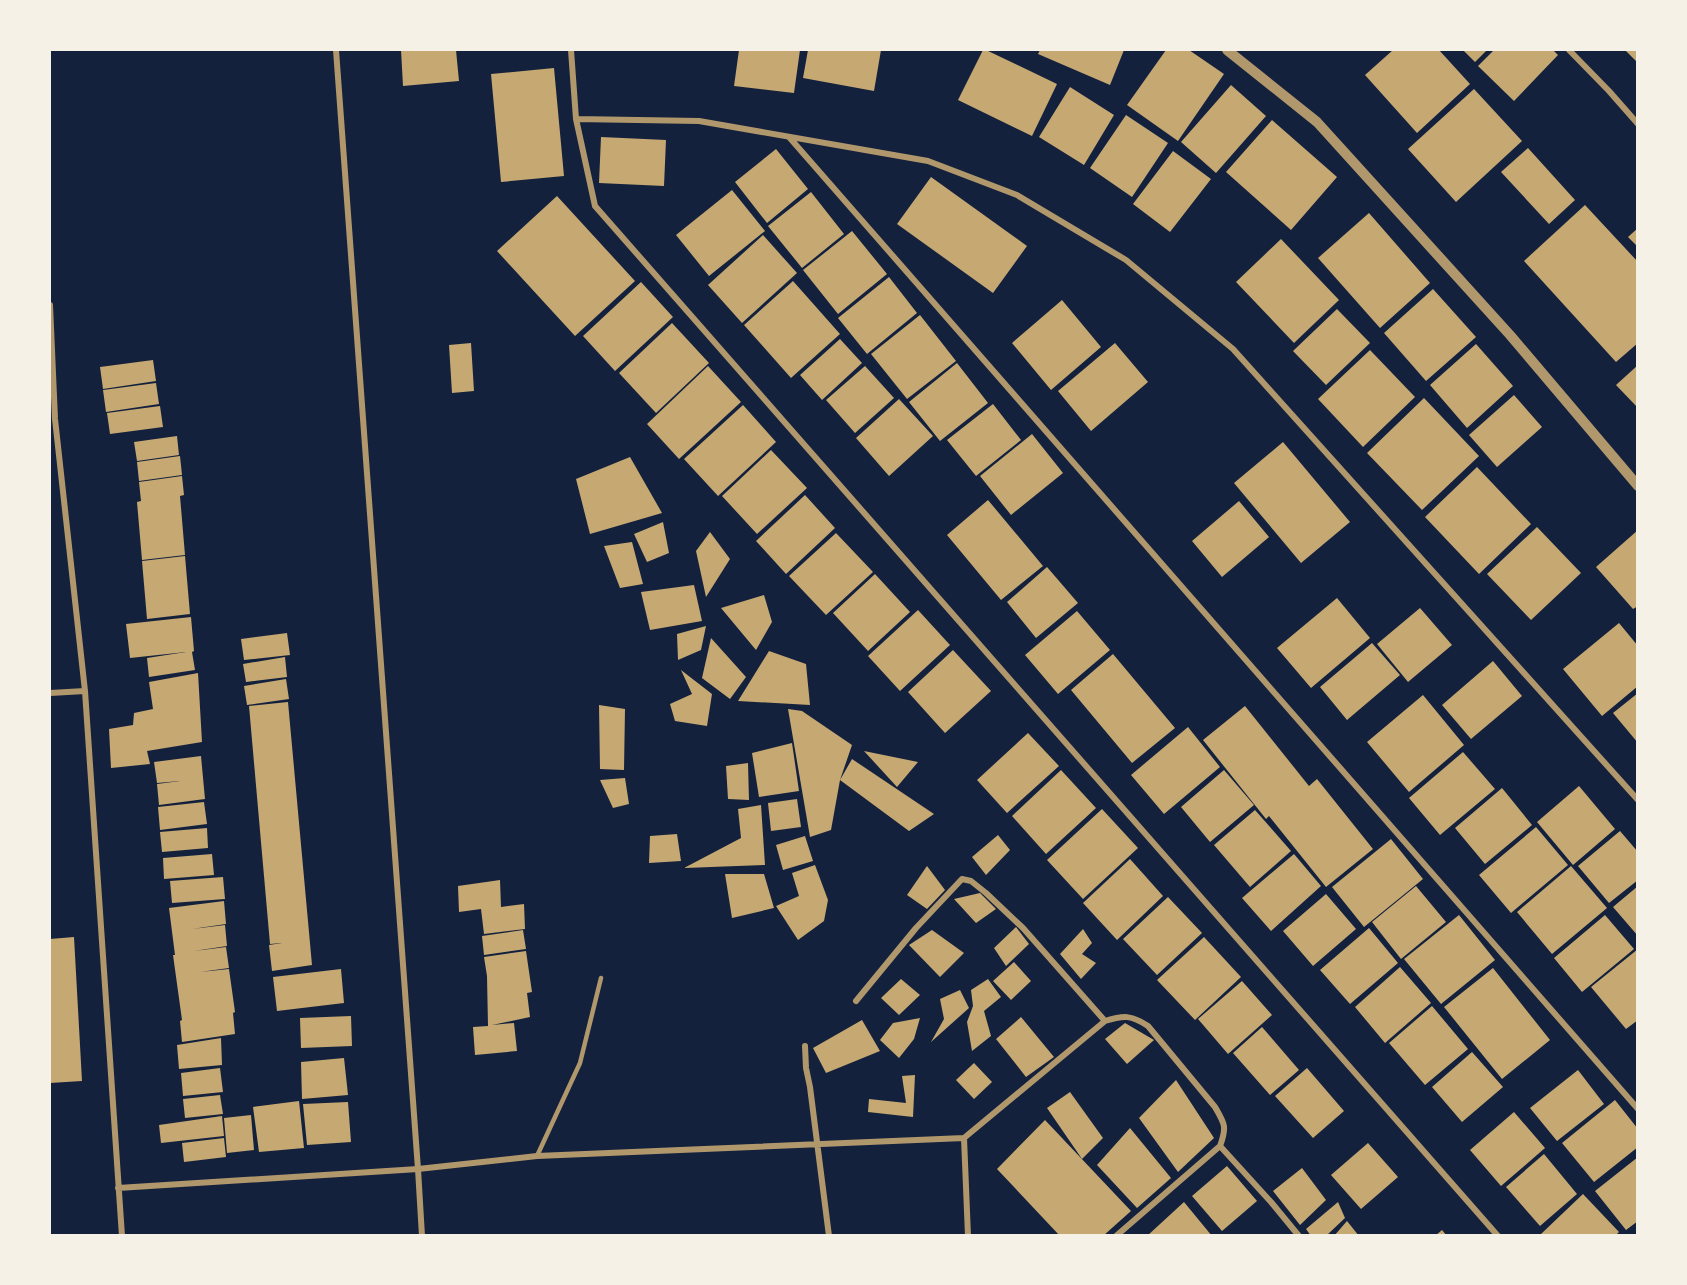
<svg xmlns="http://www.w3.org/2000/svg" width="1687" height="1285" font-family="'PT Sans',sans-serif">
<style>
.building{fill:#c6a872}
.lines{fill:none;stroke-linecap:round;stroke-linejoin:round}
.service{stroke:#b1986c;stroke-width:4.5}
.minor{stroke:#b1986c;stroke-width:6}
.tertiary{stroke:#b1986c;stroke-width:10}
</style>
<rect width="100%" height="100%" fill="#14213d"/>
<!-- building -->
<path class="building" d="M401,50h55l3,31 -56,5z
M739,50h61l-6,43 -60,-7z
M808,50h73l-7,41 -71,-13z
M983,50h3l71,34 -25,52 -74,-36z
M1040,50h84l-14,35 -72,-31z
M1166,50h23l35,24 -46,67 -51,-36z
M1393,50h46l31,34 -53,49 -52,-58z
M1463,50h24l-12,12z
M1494,50h59l5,5 -44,46 -36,-35z
M1625,50h13v13z
M554,68l10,108 -63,6 -10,-108z
M1231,85l35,31 -50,57 -35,-31z
M1070,87l44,28 -30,50 -45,-28z
M1474,89l48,52 -66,61 -48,-53z
M1126,115l42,28 -36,54 -42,-29z
M1272,120l65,57 -46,53 -65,-58z
M601,137l65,3 -2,46 -65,-3z
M1528,148l47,52 -26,24 -48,-52z
M776,149l32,40 -41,34 -32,-41z
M1173,151l38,28 -41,53 -37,-28z
M931,177l96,69 -34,47 -96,-69z
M732,190l33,41 -56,45 -33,-41z
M811,192l33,42 -42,34 -34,-42z
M557,196l78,85 -60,55 -78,-85z
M1585,205l53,57v81l-22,19 -92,-101z
M1369,213l61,70 -50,45 -62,-70z
M1638,228v19l-10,-10z
M852,231l35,43 -49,40 -35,-44z
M763,235l34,38 -55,50 -34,-38z
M1281,239l58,61 -45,43 -58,-61z
M889,277l28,36 -50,41 -29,-36z
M793,281l47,53 -49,44 -47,-53z
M641,282l32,35 -58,54 -32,-35z
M1433,289l43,48 -50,44 -42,-48z
M1062,300l39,47 -50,43 -39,-47z
M1337,309l33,34 -44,42 -33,-34z
M920,315l36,46 -49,38 -36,-45z
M672,323l37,40 -53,50 -37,-40z
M840,339l22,24 -40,37 -22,-25z
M471,343l3,48 -22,2 -3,-48z
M1115,343l33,39 -57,49 -33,-40z
M1476,344l37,42 -46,42 -37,-43z
M1370,350l45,47 -52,50 -45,-48z
M153,360l3,21 -53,8 -3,-22z
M957,363l31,40 -48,38 -31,-39z
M1638,365v43l-22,-23z
M708,366l33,36 -62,57 -32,-35z
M865,366l29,32 -39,35 -29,-33z
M156,383l3,21 -53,8 -3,-22z
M1514,395l28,32 -45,40 -28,-32z
M1424,398l55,58 -57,54 -55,-57z
M899,399l34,37 -44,40 -33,-38z
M993,404l28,36 -45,36 -29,-36z
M743,405l33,37 -58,54 -34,-37z
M160,406l3,21 -53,7 -3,-21z
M1032,434l31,39 -52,42 -31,-39z
M177,436l2,19 -42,6 -3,-19z
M1283,442l67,80 -49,41 -67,-80z
M771,450l36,38 -50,46 -35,-38z
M180,456l2,19 -43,6 -2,-19z
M630,457l32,56 -72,21 -14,-55z
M1477,467l54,57 -52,50 -54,-57z
M182,476l2,19 -4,1 5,59 -43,5 -5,-58 4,-1 -2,-19z
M805,495l30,33 -49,46 -30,-33z
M988,500l55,66 -42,34 -54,-65z
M1239,501l30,36 -47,40 -30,-36z
M663,522l6,31 -22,9 -13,-28z
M1537,527l44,46 -50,47 -44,-46z
M1638,530v76l-5,3 -37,-42z
M710,532l20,27 -24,38 -10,-46z
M836,533l37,39 -47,43 -37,-39z
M632,542l11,42 -23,4 -16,-42z
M185,556l5,58 -43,5 -5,-58z
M1047,567l31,36 -42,35 -29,-36z
M875,574l35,38 -42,39 -35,-38z
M694,585l8,36 -52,9 -9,-38z
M764,595l8,27 -16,28 -35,-42z
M1337,598l33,40 -59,50 -34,-40z
M1420,608l32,37 -44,37 -31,-38z
M918,610l32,35 -50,46 -32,-35z
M1077,611l33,39 -52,44 -33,-39z
M191,617l3,34 -2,1 3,18 -46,7 -2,-19 39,-6 -56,6 -4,-34z
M1619,623l19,23v40l-36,30 -39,-47z
M706,626l-5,24 -23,10 -1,-26z
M287,633l3,22 -46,5 -3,-21z
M711,638l35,39 -16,22 -28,-21z
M1372,643l28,32 -53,45 -27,-33z
M953,650l38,41 -46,42 -37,-41z
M769,651l37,13 4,41 -72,-4z
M1113,654l62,74 -43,35 -61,-73z
M285,657l2,20 -41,5 -3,-18z
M1493,661l29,35 -51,43 -29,-34z
M681,670l31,24 -5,32 -32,-5 -5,-17 22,-10z
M198,673l4,69 -55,9 3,13 -39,4 -2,-39 24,-4 1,-12 19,-4 -4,-27z
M286,679l3,20 -42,6 -3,-19z
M1638,693v50l-25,-30z
M1423,695l41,50 -55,47 -42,-50z
M288,702l24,263 -40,6 -3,-26 13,-2 -12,1 -21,-238z
M599,705l26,4 -1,61 -24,-1z
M1245,706l64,80 8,-7 56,70 -47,38 -57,-71 -3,3 -63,-79z
M788,709l14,2 50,34 -12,35 12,-21 82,55 -25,17 -69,-51 -9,50 -21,7z
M1188,727l32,40 -56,47 -33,-39z
M1028,733l31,33 -52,47 -30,-33z
M792,743l7,48 -40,6 -7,-44z
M864,751l54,11 -21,25z
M1463,752l32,37 -55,46 -31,-37z
M201,756l4,43 -46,6 -2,-21 23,-3 -23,2 -3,-21z
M748,763l1,37 -21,-1 -2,-33z
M1061,770l35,38 -50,46 -34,-38z
M1224,770l30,35 -44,37 -29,-35z
M625,778l4,26 -16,4 -13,-28z
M1579,786l36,43 -42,36 -36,-43z
M1502,788l30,37 -47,39 -30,-36z
M797,799l4,28 -30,4 -3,-28z
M204,802l3,22 -47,6 -2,-23z
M761,805l4,60 -81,3 57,-30 -3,-29z
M1102,809l36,39 -55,51 -36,-39z
M1255,810l36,41 -41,36 -36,-42z
M1536,827l32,38 -57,48 -32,-38z
M207,828l1,20 -46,4 -2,-20z
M1620,831l18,21v28l-29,23 -31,-37z
M677,834l4,27 -32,2 1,-27z
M998,835l12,15 -24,25 -14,-18z
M805,836l8,25 -30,9 -7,-25z
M1391,839l32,40 -59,48 -32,-40z
M212,854l2,21 -50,4 -1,-21z
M1294,854l27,32 -50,45 -29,-33z
M1130,859l33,37 -46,44 -34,-37z
M815,865l13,35 -4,21 -26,19 -22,-34 23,-10 -7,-23z
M927,866l18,24 -18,19 -20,-14z
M1571,866l36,42 -55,46 -35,-42z
M725,874h39l10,34 -42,10z
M223,877l2,22 -53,4 -2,-22z
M500,880l1,27 23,-3 1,25 -41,5 -3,-25 -22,3 -1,-26z
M1416,886l30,36 -45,37 -29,-37z
M1638,886v50l-25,-29z
M980,893l16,16 -20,14 -22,-24z
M1326,894l30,35 -43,37 -30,-35z
M1168,897l34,36 -45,42 -34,-36z
M224,901l2,23 -34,5 33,-4 2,21 -33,5 32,-4 3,21 -29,4 29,-3 6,43 -2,1 2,21 -53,8 -2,-21 2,-1 -9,-65h2l-6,-47z
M1459,915l36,45 -54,44 -37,-45z
M1605,915l29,34 -52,43 -28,-34z
M1016,927l13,17 -23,22 -12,-18z
M1369,928l29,35 -48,41 -30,-34z
M1083,929l9,14 -10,11 14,9 -15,16 -21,-25z
M523,930l3,19 -42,6 -2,-19z
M932,930l32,23 -24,24 -31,-32z
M74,937l8,144 -32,2v-144z
M1204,937l37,40 -46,43 -38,-40z
M1638,949v71l-12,9 -35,-42z
M526,951l6,41 -5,1 3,24 -38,8 22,-2 3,28 -42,4 -2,-28 15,-1 -1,-50 -3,-19z
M1014,962l17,19 -20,19 -18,-19z
M1400,967l31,36 -46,40 -30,-36z
M1493,968l57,72 -48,39 -58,-72z
M341,969l3,34 -67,8 -4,-34z
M901,979l19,16 -21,20 -18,-17z
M988,979l13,18 -17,14 7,25 -19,15 -5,-29 6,-16 -2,-16z
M1242,981l30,34 -44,39 -30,-35z
M960,990l9,18 -38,34 13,-23 -4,-20z
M1432,1006l36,43 -43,36 -36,-42z
M351,1016l1,30 -51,2 -1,-30z
M1021,1017l33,40 -28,20 -30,-38z
M920,1018l-6,21 -15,19 -19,-18 13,-17z
M862,1020l18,31 -54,22 -13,-25z
M1125,1023l29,17 -27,24 -22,-25z
M1262,1027l37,43 -29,25 -37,-42z
M221,1038l1,27 -43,4 -2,-24z
M1472,1052l31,35 -41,35 -30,-35z
M344,1058l4,37 -46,4 -1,-37z
M974,1063l18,19 -18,17 -18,-19z
M220,1068l3,24 -40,4 -2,-23z
M1307,1068l37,43 -31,27 -38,-42z
M1578,1070l26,34 -47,37 -27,-33z
M915,1075l-2,42 -45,-5 1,-13 37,4 -4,-27z
M1176,1080l38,58 -36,34 -39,-54z
M1070,1092l33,46 -21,21 -35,-51z
M220,1095l3,19 -38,4 -2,-19z
M1615,1100l23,29v18l-44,35 -32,-39z
M299,1101l5,47 -45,4 -6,-45z
M348,1102l3,40 -44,3 -4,-41z
M1514,1112l31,36 -44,38 -31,-36z
M251,1115l3,35 -27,3 -3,-35z
M222,1116l2,20 -63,7 -2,-18z
M1045,1120l86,91 -28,25h-43l-63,-67z
M1130,1128l41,50 -34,30 -40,-43z
M224,1138l2,19 -42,5 -2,-19z
M1368,1143l30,34 -37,32 -30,-34z
M1544,1154l33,40 -37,32 -34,-39z
M1638,1157v64l-12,9 -31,-39z
M1227,1166l30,35 -35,30 -30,-35z
M1302,1168l24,32 -26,25 -27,-34z
M1583,1194l36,38 -4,4h-72l-2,-2z
M1184,1202l28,34h-65z
M1338,1202l7,16 -19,18h-15l-5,-7z
M1347,1221l12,15h-25z
M1442,1230l5,6h-12z"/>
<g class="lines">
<!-- service -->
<path class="service" d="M537,1156l43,-93 21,-85"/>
<!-- minor -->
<path class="minor" d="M336,50l82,1119 4,67
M571,50l5,69 19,87 903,1030
M1569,50l40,41 29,33
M576,119l123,2 229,40 89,34 109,65 107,89 405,451
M789,137l849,972
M50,305l5,114 30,272 37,545
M50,693l35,-2
M856,1001l60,-73 46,-49 9,2 15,12 37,35 82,93
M805,1046l1,22 4,19 19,149
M964,1138l4,98
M1220,1146l51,56 28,34
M118,1188l300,-19 119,-13 427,-18 141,-117c19,-6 26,-6 43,5l67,81c10,17 12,20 5,39l-104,90"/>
<!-- tertiary -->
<path class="tertiary" d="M1227,50l90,72 193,213 128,151"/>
</g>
<!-- border -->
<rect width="1687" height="1285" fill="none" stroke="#f6f1e7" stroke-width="102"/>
</svg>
